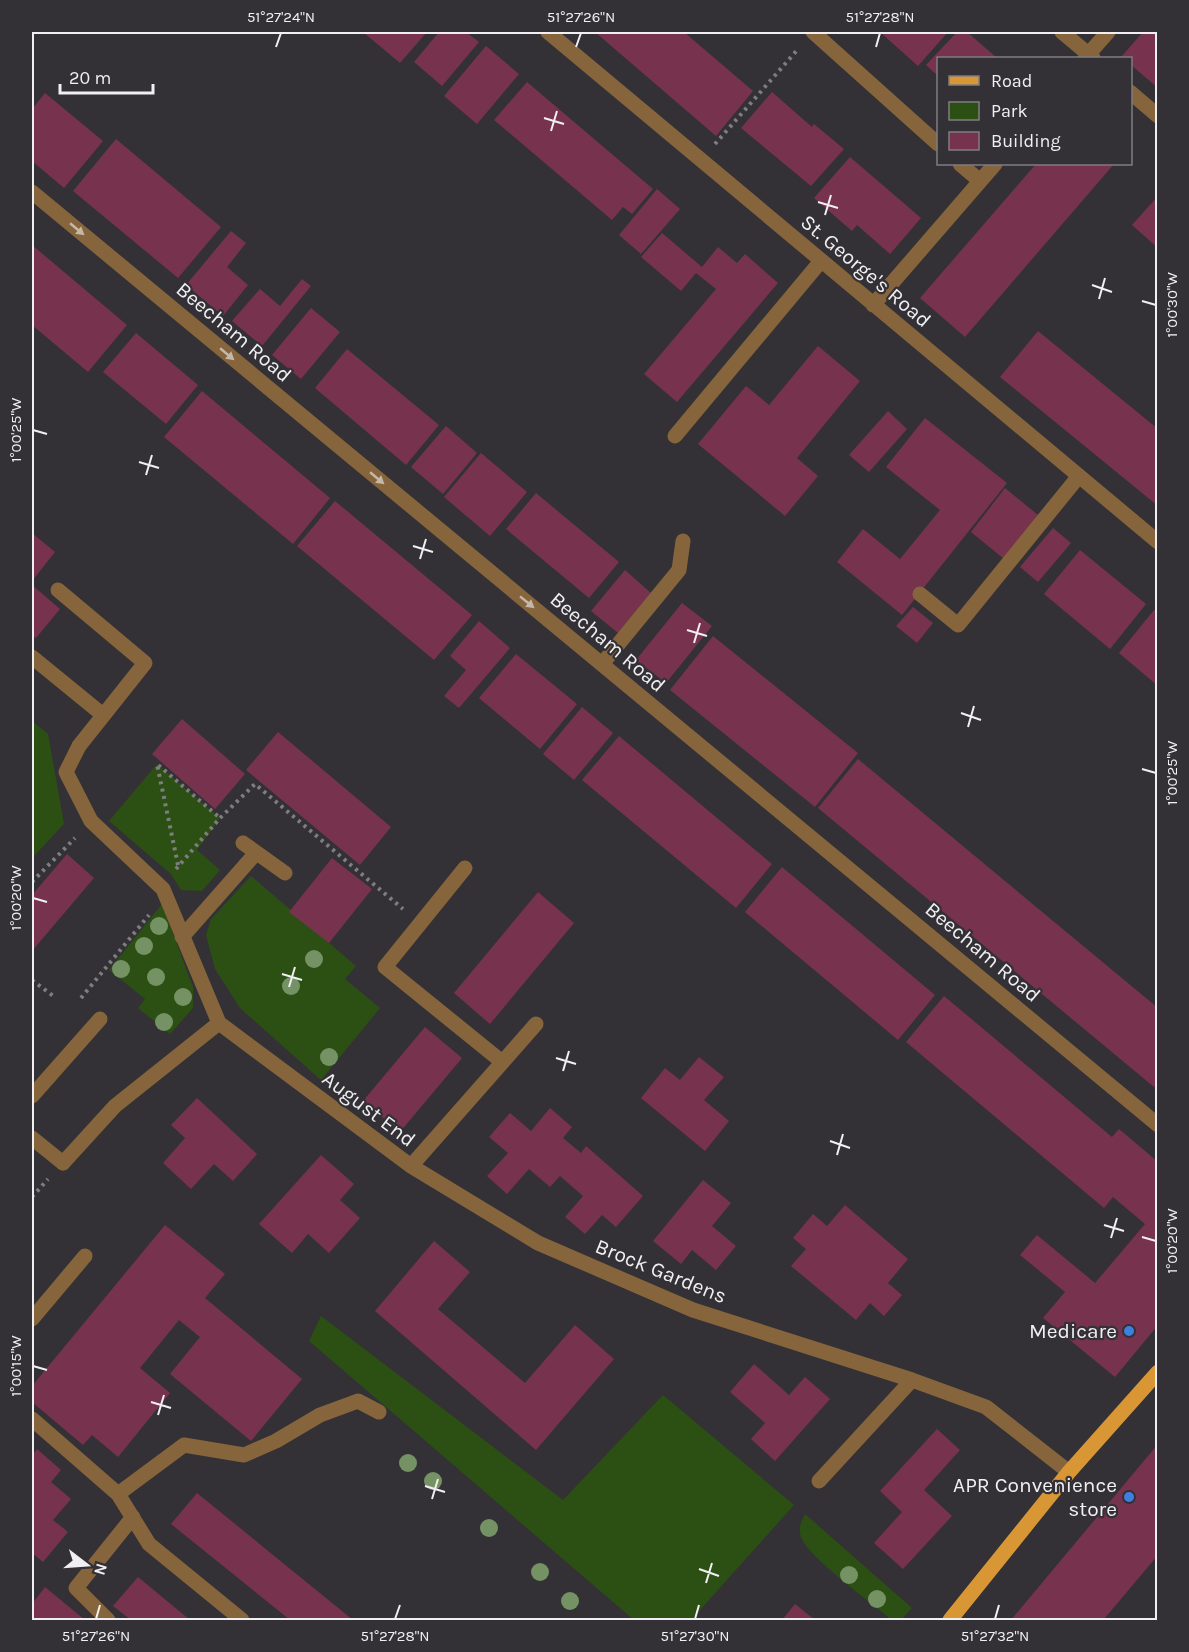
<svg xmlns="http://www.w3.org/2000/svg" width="1189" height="1652" font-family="Karla,sans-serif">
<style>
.green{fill:#2c5014}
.building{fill:#77334d}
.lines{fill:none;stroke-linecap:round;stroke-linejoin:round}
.path{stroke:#7e7d80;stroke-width:4;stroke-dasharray:3 4.5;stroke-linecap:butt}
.service{stroke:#86653c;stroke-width:15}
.minor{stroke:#86653c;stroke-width:15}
.primary{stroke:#d99635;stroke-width:15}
.tree{fill:#749264}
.oneway{fill:#c6b8a9}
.ticks{fill:none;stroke:#f0eff1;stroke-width:2}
.shop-dot{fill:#3f7fe0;stroke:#333135;stroke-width:2}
.labels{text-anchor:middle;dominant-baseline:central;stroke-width:4.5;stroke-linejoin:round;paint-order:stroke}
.street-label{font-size:21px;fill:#f0eff1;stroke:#333135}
.poi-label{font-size:21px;fill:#f0eff1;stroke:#333135;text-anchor:end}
.neatline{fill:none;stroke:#f0eff1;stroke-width:2}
.ticks-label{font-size:15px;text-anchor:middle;fill:#f0eff1}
</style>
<rect width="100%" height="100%" fill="#333135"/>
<!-- green -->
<path class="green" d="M32,721l16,13 16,90 -32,34z
M157,764l63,54 -23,32 23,20 -18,21 -21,-1 -10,-16 -62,-53z
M251,876l105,90 -11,13 35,29 -59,72 -81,-72 -25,-39 -9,-34 5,-16z
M162,904l31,83v21l-23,26 -32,-26 7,-9 -36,-29z
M321,1316l242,184 100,-105 131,110 -103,115h-57l-325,-279z
M805,1514l107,94 -11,12h-9c-19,-16 -84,-63 -91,-83 -3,-9 0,-15 4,-23z"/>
<!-- building -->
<path class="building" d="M363,32h64l-27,31z
M439,32h27l13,10 -37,44 -28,-24z
M595,32h89l69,59 -37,45z
M880,32h68l-30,34z
M957,32h10l30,26h-59v18l-12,-11z
M1143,32h15v56l-27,-23v-7l-10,-1z
M486,46l33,28 -42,50 -33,-28z
M527,82l126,107 -21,25 -9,-7 -11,13 -118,-100z
M772,92l40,35 2,-3 30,25 -33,37 -70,-58z
M45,93l58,48 -39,47 -32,-27v-52z
M116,139l105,88 -43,51 -105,-87z
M850,157l71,61 -31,36 -33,-29 -5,6 -38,-33z
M1036,164h78l-149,173 -45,-39z
M657,189l23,20 -39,45 -22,-19z
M1158,196v52l-26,-23z
M231,231l15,12 -19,24 21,18 -25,31 -37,-31z
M662,233l40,34 16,-20 19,16 8,-9 33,29 -101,119 -33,-28 72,-85 -20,-16 -15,18 -40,-34z
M32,245l95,80 -39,47 -56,-47z
M302,279l9,7 -49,60 -30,-25 28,-32 20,17z
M311,308l29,24 -39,47 -29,-24z
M1038,331l120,98v77l-158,-129z
M136,333l62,52 -32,39 -63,-52z
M818,346l42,35 -63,77 21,18 -33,40 -87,-72 48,-58 23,19z
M347,349l92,76 -33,40 -91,-77z
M202,391l128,107 -37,46 -129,-107z
M888,411l19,18 -38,43 -20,-17z
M925,418l82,65 -105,132 -65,-53 26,-33 37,30 40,-49 -54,-43z
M446,426l31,27 -34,41 -32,-27z
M481,453l46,39 -37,44 -46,-39z
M1005,488l33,27 -34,44 -33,-27z
M536,493l83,69 -30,36 -83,-69z
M335,501l137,114 -38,45 -137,-114z
M1053,528l18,15 -33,39 -18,-15z
M32,533l23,19 -23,29z
M1080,550l66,54 -36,45 -66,-55z
M625,570l26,23 -33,40 -27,-22z
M32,585l28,24 -24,29 -4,-3z
M682,603l30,23 -46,57 -30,-23z
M913,607l20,16 -16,20 -21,-17z
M1154,610l4,3v73l-39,-33z
M479,621l31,27 -51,60 -15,-12 22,-26 -16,-14z
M713,636l145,117 -43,54 -145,-117z
M516,654l61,50 -37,45 -61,-51z
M582,707l31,26 -39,47 -31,-26z
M182,719l63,55 -30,35 -63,-55z
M278,732l113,95 -31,38 -114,-95z
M619,736l153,128 -36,44 -154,-128z
M858,759l300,249v75l-4,4 -336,-279z
M67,854l27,24 -62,73v-56z
M332,858l40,31 -43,54 -40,-31z
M782,867l153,128 -37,45 -153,-128z
M538,892l36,31 -84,101 -36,-31z
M944,996l168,141 7,-8 39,33v163l-43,52 -72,-59 22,-26 -45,-37 17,-20 58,48 50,-59 -32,-27 -9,11 -198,-166z
M425,1027l37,31 -62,74 -37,-31z
M699,1057l25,20 -20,23 25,21 -24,30 -64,-53 24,-30 15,12z
M197,1098l60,56 -24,27 -19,-17 -23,25 -28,-26 22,-25 -14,-13z
M550,1108l22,19 -9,11 18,15 5,-7 57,50 -27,31 -14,-12 -17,19 -20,-17 18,-21 -23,-20 -10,11 -21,-18 -22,25 -20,-18 21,-23 -19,-16 21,-24 21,18z
M321,1155l33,29 -14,16 20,18 -31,35 -21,-19 -16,19 -33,-29z
M703,1180l28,23 -19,23 24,20 -20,24 -24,-20 -11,14 -28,-23z
M845,1205l63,54 -20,24 14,12 -18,21 -14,-13 -14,17 -65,-54 15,-17 -13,-11 20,-24 14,12z
M165,1225l60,49 -20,24 97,81 -51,62 -81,-67 30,-37 -21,-17 -39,48 30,25 -52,64 -26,-22 -9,10 -51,-43v-16z
M434,1241l36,31 -32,37 87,74 50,-58 39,34 -78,91 -161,-139z
M754,1364l35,31 16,-18 25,22 -55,62 -24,-22 14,-16 -35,-31z
M937,1429l23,21 -36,40 28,26 -49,53 -29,-26 28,-31 -22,-21z
M1158,1444v111l-48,57 -7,8h-92z
M37,1449l24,21 -10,12 20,17 -18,21 15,12 -25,30 -11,-9v-97z
M197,1493l156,127h-63l-119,-96z
M138,1577l52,43h-59l-18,-14z
M45,1587l40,33h-53v-16z
M795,1604l20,16h-33z"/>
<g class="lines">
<!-- path -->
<path class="path" d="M715,144l84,-96
M178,865l-21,-101 63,54
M176,869l44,-51 35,-34 148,125
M32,882l43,-44
M32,980l24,18
M81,998l68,-83
M32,1197l16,-18"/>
<!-- service -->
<path class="service" d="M675,436l146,-175
M58,590l87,73 -66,83
M920,594l38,31 121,-149
M32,657l71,58
M602,664l77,-94 4,-29
M32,1096l68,-77
M32,1138l31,25
M32,1319l53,-63
M32,1419l86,75 31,50 93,76
M118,1494l66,-49 60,10 32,-14 44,-26 38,-14 21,11
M108,1620l-32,-32 57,-71"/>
<!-- minor -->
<path class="minor" d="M548,32l610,510
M813,32l125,112
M1062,32l31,26
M1085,58l23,-26
M1130,92l28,24
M960,164l20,17
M32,192l1126,933
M873,305l122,-141
M79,746l-13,26 25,49 72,68 56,134 192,143 127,77 155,67 219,70 74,27 83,65
M243,843l42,30
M465,868l-80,99 116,94
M182,937l74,-84
M63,1163l52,-57 104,-83
M411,1166l125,-142
M819,1481l93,-101"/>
<!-- primary -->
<path class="primary" d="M950,1620l119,-148 89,-100"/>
</g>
<!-- trees -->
<g class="tree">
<circle cx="159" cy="926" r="9"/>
<circle cx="144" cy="946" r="9"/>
<circle cx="314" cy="959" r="9"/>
<circle cx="121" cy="969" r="9"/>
<circle cx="156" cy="977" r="9"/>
<circle cx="291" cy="986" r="9"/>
<circle cx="183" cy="997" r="9"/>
<circle cx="164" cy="1022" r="9"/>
<circle cx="329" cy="1057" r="9"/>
<circle cx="408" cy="1463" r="9"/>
<circle cx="433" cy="1481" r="9"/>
<circle cx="489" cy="1528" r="9"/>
<circle cx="540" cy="1572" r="9"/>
<circle cx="849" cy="1575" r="9"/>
<circle cx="877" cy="1599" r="9"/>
<circle cx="570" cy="1601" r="9"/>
</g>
<!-- one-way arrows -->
<defs><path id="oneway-solid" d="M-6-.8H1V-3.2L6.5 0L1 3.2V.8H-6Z" transform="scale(1.5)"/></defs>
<g class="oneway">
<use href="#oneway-solid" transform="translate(77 229) rotate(40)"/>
<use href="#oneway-solid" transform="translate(227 354) rotate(40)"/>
<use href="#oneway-solid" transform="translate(377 478) rotate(40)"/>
<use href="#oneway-solid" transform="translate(527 602) rotate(39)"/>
</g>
<!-- ticks -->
<path class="ticks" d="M276,47l5,-14M576,47l5,-14M876,47l4,-14M544,118l20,6M551,131l6,-20M818,202l20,6M825,215l6,-20M1092,285l20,7M1099,299l6,-21M1142,301l14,4M33,430l14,4M139,462l20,6M146,475l6,-20M413,546l20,6M420,559l6,-20M687,630l20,6M694,643l6,-20M961,713l20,7M968,727l6,-21M1142,769l14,4M33,898l14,4M282,974l20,6M289,987l6,-20M556,1058l20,6M563,1071l6,-20M830,1141l20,7M837,1155l6,-21M1104,1225l20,6M1142,1237l14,4M1111,1238l6,-20M33,1366l14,4M151,1402l20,6M158,1415l6,-20M425,1486l20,6M432,1499l6,-20M699,1569l20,7M706,1583l6,-20M96,1619l4,-14M395,1619l5,-14M695,1619l4,-14M995,1619l4,-14"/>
<!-- markers -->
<g class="shop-dot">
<circle cx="1129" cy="1331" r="6"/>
<circle cx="1129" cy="1497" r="6"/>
</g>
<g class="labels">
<!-- street labels -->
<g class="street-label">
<text transform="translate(866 271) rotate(40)">St. George's Road</text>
<text transform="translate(234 332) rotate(40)">Beecham Road</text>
<text transform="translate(608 642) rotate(40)">Beecham Road</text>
<text transform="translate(983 952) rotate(40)">Beecham Road</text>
<text transform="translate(369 1109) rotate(37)">August End</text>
<text transform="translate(661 1271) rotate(22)">Brock Gardens</text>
</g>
<!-- poi labels -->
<g class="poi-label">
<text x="1117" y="1331">Medicare</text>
<text x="1117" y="1485">APR Convenience<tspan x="1117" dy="24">store</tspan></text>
</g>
</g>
<!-- border -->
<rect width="1189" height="1652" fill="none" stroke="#333135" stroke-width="66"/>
<!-- legend -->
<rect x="937" y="57" width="195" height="108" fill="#333135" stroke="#7f7d80" stroke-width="1.5"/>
<rect x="949" y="76" width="30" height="9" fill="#d99635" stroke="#7f7d80" stroke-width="1.5"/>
<text x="991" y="87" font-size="18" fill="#f0eff1">Road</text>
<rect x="949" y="102" width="30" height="18" fill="#2c5014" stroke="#7f7d80" stroke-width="1.5"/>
<text x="991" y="117" font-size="18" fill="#f0eff1">Park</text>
<rect x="949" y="132" width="30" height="18" fill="#77334d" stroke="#7f7d80" stroke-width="1.5"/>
<text x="991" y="147" font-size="18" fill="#f0eff1">Building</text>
<!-- north arrow -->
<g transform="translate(87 1565) rotate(107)" stroke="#333135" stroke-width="4.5" paint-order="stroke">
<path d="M0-4.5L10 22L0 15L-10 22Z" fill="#f0eff1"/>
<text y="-9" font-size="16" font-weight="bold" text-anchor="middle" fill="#f0eff1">N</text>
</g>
<!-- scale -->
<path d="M60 84v9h93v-9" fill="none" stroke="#f0eff1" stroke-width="3"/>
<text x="69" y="84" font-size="18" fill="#f0eff1" stroke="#333135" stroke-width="4.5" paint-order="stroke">20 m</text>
<rect x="33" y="33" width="1123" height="1586" class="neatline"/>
<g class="ticks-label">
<text x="281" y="22">51°27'24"N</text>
<text x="581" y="22">51°27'26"N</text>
<text x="880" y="22">51°27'28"N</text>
<text transform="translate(1172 305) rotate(-90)" y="5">1°00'30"W</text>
<text transform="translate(16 430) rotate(-90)" y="5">1°00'25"W</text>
<text transform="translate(1172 773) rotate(-90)" y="5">1°00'25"W</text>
<text transform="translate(16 898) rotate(-90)" y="5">1°00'20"W</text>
<text transform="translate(1172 1241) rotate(-90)" y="5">1°00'20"W</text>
<text transform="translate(16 1366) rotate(-90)" y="5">1°00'15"W</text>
<text x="96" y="1641">51°27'26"N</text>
<text x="395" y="1641">51°27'28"N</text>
<text x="695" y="1641">51°27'30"N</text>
<text x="995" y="1641">51°27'32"N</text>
</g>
</svg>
